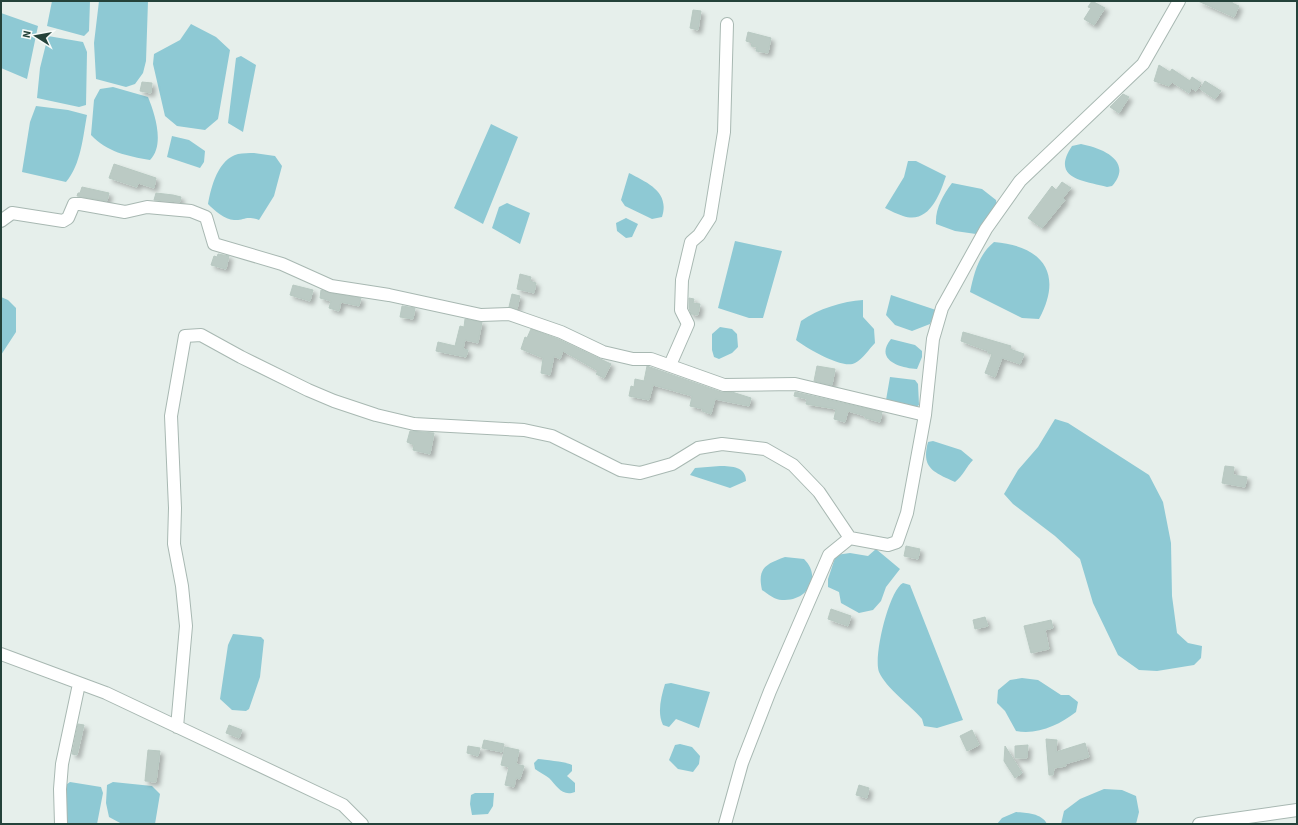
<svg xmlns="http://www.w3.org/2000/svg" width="1298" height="825" font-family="'Source Sans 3',sans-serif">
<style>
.water{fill:#8ec9d4}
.building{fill:#bbcac4;stroke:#b8c9c2;filter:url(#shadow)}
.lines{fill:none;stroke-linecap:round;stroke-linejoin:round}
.minor-casing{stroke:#a8b8b2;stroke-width:14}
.minor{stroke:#fff;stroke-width:12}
</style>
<defs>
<filter id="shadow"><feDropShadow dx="3.5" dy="3.5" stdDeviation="2" flood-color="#0004"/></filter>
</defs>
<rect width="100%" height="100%" fill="#e6efeb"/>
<!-- water -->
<path class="water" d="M52,1h38l-1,30 -5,5 -37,-10z
M99,1h49l-2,60 -3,12 -8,11 -9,3 -30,-8 -2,-36z
M1,13l37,13 -11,53 -26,-11z
M191,24l25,13 14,13 -12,69 -13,11 -28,-4 -12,-10 -12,-52 1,-10 26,-14z
M48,36l35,6 4,10 -1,53 -7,2 -42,-9 3,-30z
M241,56l15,9 -13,67 -15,-9 8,-65z
M113,87l35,10c7,17 17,48 2,63 -23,-4 -43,-8 -59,-25l3,-35 6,-11z
M36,106l32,4 19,5c-4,21 -6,50 -21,67l-44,-10 8,-50z
M491,124l27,13 -35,87 -29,-16z
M172,136l17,4 16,11 -1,11 -4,6 -33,-11z
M1081,144c21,4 53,17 31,42l-5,1c-23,-6 -57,-8 -35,-41z
M254,153l21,3 7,10 -8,30 -15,24c-14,-5 -15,1 -25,0 -9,0 -20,-10 -26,-16 3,-17 10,-45 30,-50 5,-1 11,-1 16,-1z
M908,161h8l30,15c-6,18 -17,49 -43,40 -6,-2 -12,-5 -18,-8l19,-31z
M629,173c19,10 41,19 33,44l-10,2 -27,-13 -4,-6z
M952,183l30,6 14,11 1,6 -21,28 -21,-3 -19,-7c-1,-15 7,-29 16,-41z
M507,203l23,10 -10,31 -28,-16 7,-21z
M626,218l12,6 -6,13 -6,1 -9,-7 -1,-8z
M735,241l47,10 -19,67h-14l-31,-10z
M994,242c48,4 70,31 45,77l-17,-1 -52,-26c4,-19 9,-38 24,-50z
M891,295l45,15 -6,14 -18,7 -17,-6 -9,-10z
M1,297l7,3 8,8v24l-15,23z
M863,300v17l11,12 1,14c-6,6 -12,16 -20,20 -11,7 -49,-15 -59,-23l5,-19c17,-12 42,-20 62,-21z
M720,327l12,2 5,5 1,13 -6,6 -13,6 -5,-2 -2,-7v-16z
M891,339l24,6 7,6v6l-5,12c-17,-1 -43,-9 -26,-30z
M890,377l25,3 3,4 1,21 -6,4 -27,-9z
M1055,419l13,4 81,52 14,27 8,41 1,53 5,37 11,10 14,3 -1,12 -7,7 -37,6 -18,-1 -21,-15 -25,-52 -13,-44 -25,-23 -42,-32 -9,-10 14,-24 20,-23z
M933,441l28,9 12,10c-7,7 -10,16 -18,22 -22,-10 -34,-14 -27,-40z
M720,466c12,0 26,1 26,15l-16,7 -40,-13 5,-7z
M876,549l24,20 -14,18 -5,14 -8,9 -14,3 -18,-10 -2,-11 -11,-5v-8l8,-24 14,-2 18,3z
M785,557l19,2c19,19 2,43 -22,41 -7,0 -14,-6 -20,-10 -5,-22 4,-26 23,-33z
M903,583l7,2 53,135 -26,8 -13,-2 -2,-7c-12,-14 -36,-31 -43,-47 -6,-15 10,-82 24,-89z
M233,634l28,3 3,3 -4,37 -11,32 -3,2 -14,-1 -12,-11 8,-54z
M1022,678l16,2 23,15h8l9,7 -2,10c-17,13 -38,23 -60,19l-11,-20 -8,-8 1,-13 12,-10z
M671,683l39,9 -11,36 -23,-9 -7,8 -6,-2c-6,-12 -2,-28 2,-41z
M680,744l12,3 8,9 -1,8 -6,8 -15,-3 -9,-9 6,-15z
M538,759c8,1 30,3 34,6v6l-5,5 8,7v9c-13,5 -18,-6 -26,-14 -4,-3 -10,-6 -14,-9l-1,-6z
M70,782l31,5 2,6 -6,31h-33l-1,-37z
M113,782l39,4 8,8 -5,30h-33l-13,-7 -3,-14 1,-18z
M1104,789l18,1 14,6 3,16 -3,12h-75l3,-13 16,-12z
M475,793h19l-1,13 -5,8 -16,1 -2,-11 1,-9z
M1016,812c10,1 26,1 31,12h-50l5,-6z"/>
<!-- building -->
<path class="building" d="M1092,1l13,7 -11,17 -10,-6 7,-11 -3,-1z
M1198,1h35l-1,2 7,3 -5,11z
M693,10l8,1 -3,19 -8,-2z
M748,32l23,6 -3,15 -12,-2 1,-4 -6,-1 1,-3 -6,-2z
M1159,65l11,7 2,-3 18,12 2,-4 9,6 -5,8 -5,-3 -2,5 -17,-11 -3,4 -15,-5z
M1205,81l16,10 -6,8 -15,-10z
M142,82l10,1 -1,10 -11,-2z
M1123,94l6,3 -10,16 -9,-6z
M114,164l42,14 -2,10 -16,-5 -1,4 -28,-9z
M1062,182l9,6 -8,10 2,2 -23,28 -14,-10 24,-32 4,4z
M82,187l27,6 -2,8 -30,-5 1,-3h2z
M156,193l17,2 8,2 -1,5 -26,-2z
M218,254l11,2 -3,13 -15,-4 3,-9 3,1z
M520,274l11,3 -1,4 6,2 -2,10 -17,-4z
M293,285l20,5 -3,11 -20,-6z
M321,290l9,3 31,5 -2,8 -18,-4 -2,9 -10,-3 2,-7 -11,-3z
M512,294l8,2 -3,13 -8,-2z
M689,298l5,1 -1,4 7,1 -2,11 -7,-1 -2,-6z
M402,306l13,2 -2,11 -13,-2z
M465,319l17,3 -4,21 -13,-3 -2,9 5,1 -2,7 -30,-6 2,-9 17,4 5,-20 4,1z
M531,329l27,10 53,25 -7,14 -8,-4 2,-3 -35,-20 -3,8 -6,-3 -4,19 -9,-2 2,-15 -22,-9 4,-12 2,1z
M963,332l48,14 -1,3 14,5 -4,10 -18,-6 -7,19 -10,-4 7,-19 -4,-1v-2l-27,-10z
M647,366l74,26h11l19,6 -2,8 -34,-7 -4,15 -9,-3 1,-2 -13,-3 2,-10 -39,-11 -4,15 -20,-4 2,-10 3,1 1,-8 9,2z
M817,366l18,3 -3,16 -18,-4z
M795,392l87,20 -2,10 -15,-4v-2l-17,-5 -3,11 -11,-3 2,-10 -30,-5 1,-5 -13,-3z
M410,431l24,2 -4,21 -17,-4 1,-5 -7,-3z
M1225,466l9,1 -1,8 14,2 -2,10 -23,-4z
M906,546l14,3 -2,10 -14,-3z
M831,609l20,7 -3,10 -20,-7z
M985,617l3,9 -13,3 -2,-9z
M1051,620l2,8 -8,2 4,19 -18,4 -7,-27z
M78,724l6,1 -7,30 -5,-1z
M229,725l13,5 -3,8 -13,-5z
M972,730l7,15 -12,6 -7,-15z
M1046,739l11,1 -1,12 29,-9 4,14 -24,7 1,2 -12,2 -1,7h-4z
M484,740l20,4 -2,8 -20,-4z
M1028,745l-1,13h-12v-12z
M468,746l12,2 -2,8 -11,-3z
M1005,746l17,27 -7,5 -11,-17z
M505,747l14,3 -3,14 8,2 -4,13 -4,-1 -2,9 -9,-2 4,-18 -8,-2z
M148,750l12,1 -4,31 -11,-1z
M859,785l10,3 -2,10 -11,-3z"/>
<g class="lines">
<!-- minor casing -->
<g class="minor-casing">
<path id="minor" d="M1,221l11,-8 51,8 5,-3 6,-14h6l45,8 22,-5 44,4 15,6 8,27 68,20 49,22 58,9 92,20 28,-1 52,18 42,20 30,7h18l73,26 71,-1 130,31
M670,365l18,-41 -7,-14 1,-30 9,-38 8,-7 11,-17 14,-86 3,-108
M1,654l105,39 237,112 19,19
M177,727l9,-101 -4,-40 -8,-42 1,-36 -4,-92 14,-80 16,-1 40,22 67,33 26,11 42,14 38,9 110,6 28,6 68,34 20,3 32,-9 26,-16 24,-4 43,5 28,16 26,27 31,46
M61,824l-1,-35 2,-25 17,-80
M725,824l17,-61 28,-72 59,-136 21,-17 38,7 9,-3 10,-29 18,-98 8,-76 9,-31 44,-79 34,-48 123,-117 36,-63
M1199,824l98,-14"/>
</g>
<!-- minor -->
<use href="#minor" class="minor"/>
</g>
<!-- border -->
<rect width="1298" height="825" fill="none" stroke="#24423a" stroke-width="4"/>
<!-- north arrow -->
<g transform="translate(36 36) rotate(281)" stroke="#f7fbf9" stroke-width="3" paint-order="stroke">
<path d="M0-3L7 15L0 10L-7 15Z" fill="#24423a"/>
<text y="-6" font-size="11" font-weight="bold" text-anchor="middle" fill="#24423a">N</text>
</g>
</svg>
